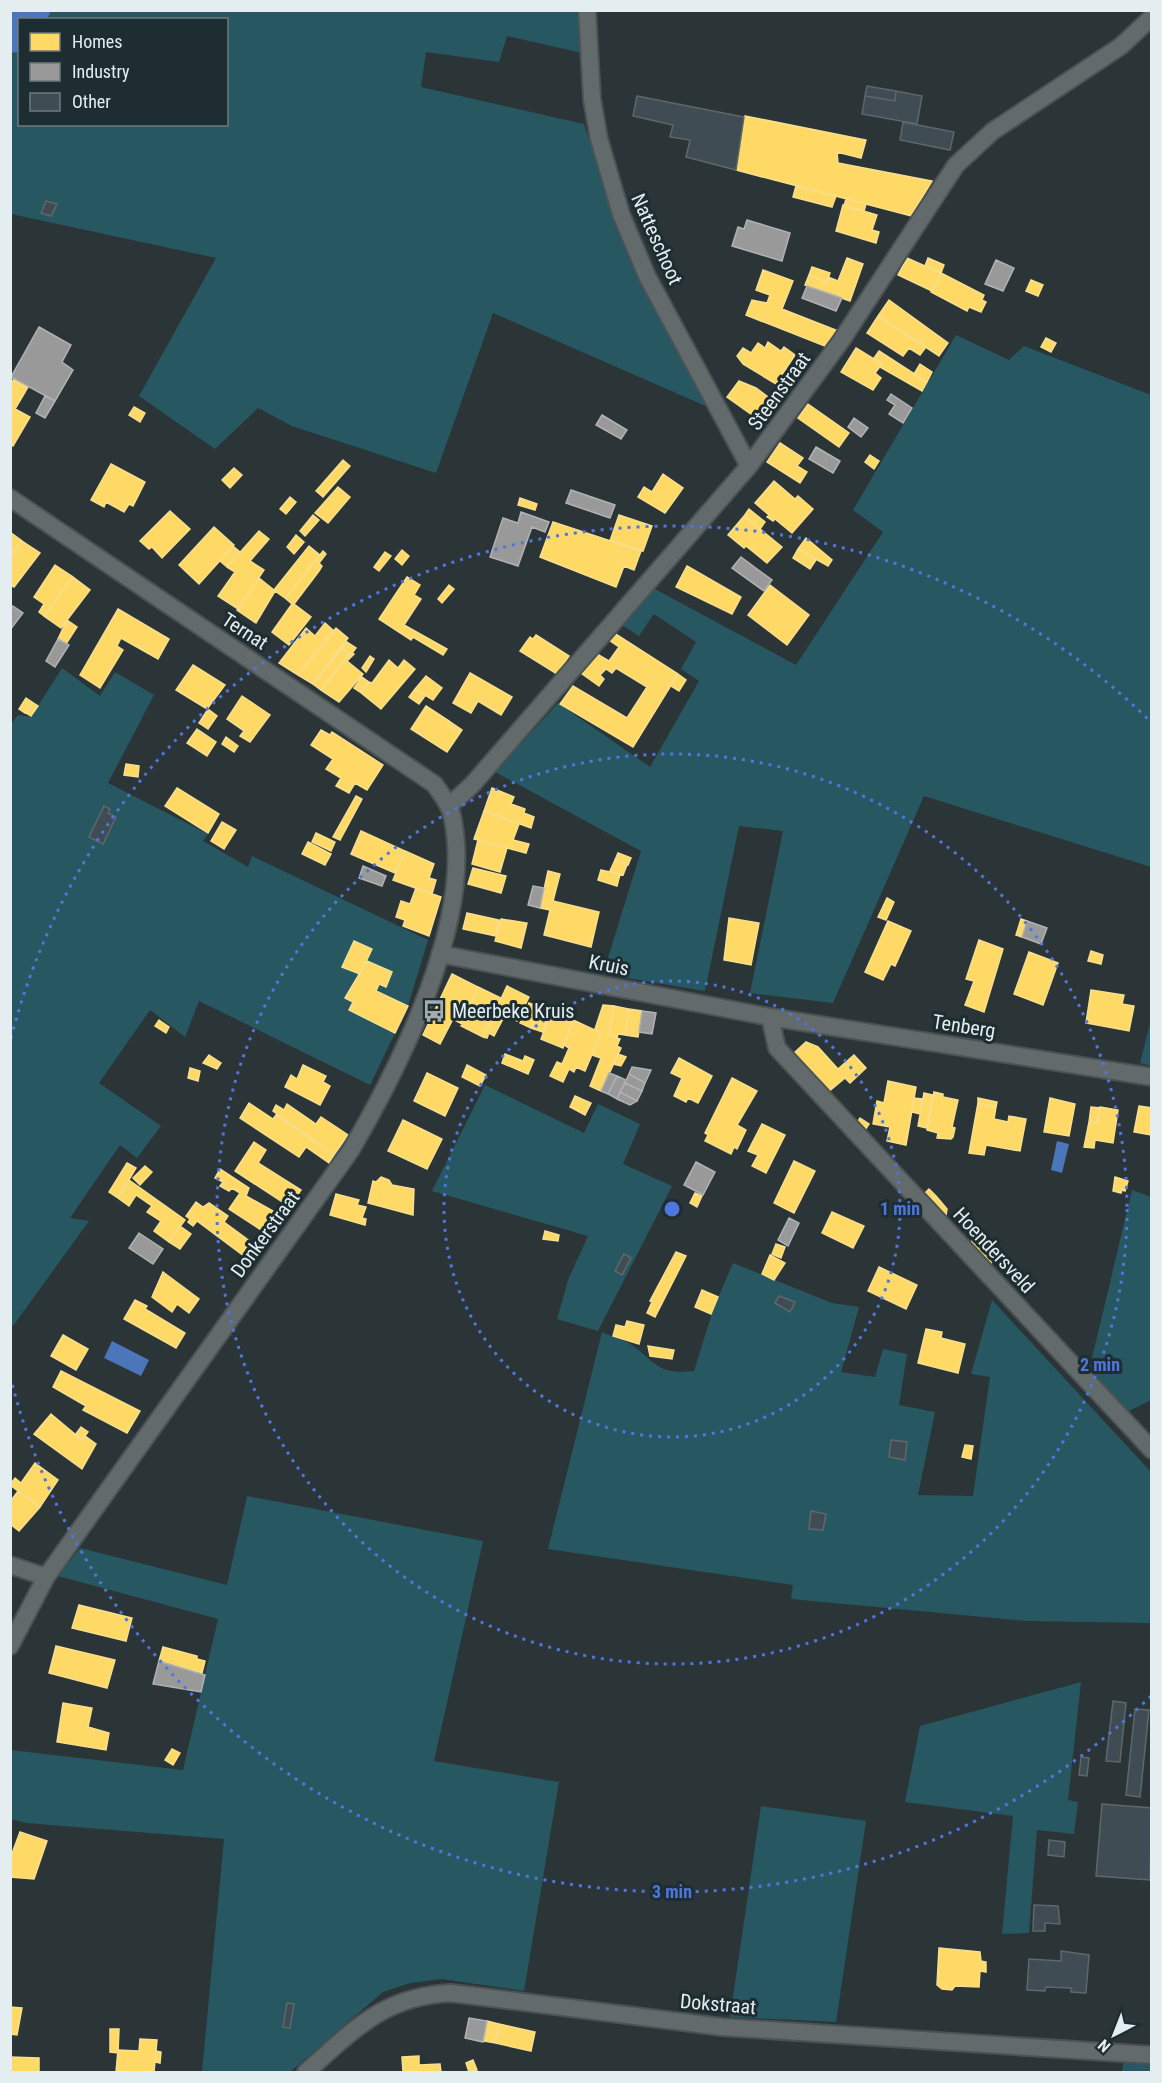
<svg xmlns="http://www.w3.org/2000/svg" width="1162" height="2083" font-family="'Roboto Condensed',sans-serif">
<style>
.green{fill:#275862}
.water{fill:#4c76ba}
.homes{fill:#ffd966;stroke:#f7df90;stroke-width:1.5}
.industry{fill:#999;stroke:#b0b2b3;stroke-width:1.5}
.building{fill:#3f4c53;stroke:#60676a;stroke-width:1.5}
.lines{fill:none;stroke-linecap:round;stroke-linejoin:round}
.minor-casing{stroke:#4a5253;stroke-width:20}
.minor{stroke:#636a6c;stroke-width:16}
.ring{fill:none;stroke:#4f76de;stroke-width:3;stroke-dasharray:3 6}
.labels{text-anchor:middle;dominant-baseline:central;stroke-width:6;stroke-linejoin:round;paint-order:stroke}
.street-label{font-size:20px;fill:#e4eef1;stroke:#1d2d31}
.poi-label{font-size:20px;fill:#e4eef1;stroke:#1d2d31;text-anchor:start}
.centre{fill:#4f76de;stroke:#1d2d31;stroke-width:3}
.ring-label{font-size:18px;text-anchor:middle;font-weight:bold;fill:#4f76de;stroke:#1d2d31;stroke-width:6;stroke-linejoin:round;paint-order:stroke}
</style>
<rect width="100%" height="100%" fill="#2b3436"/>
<!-- green -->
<path class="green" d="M51,11h530l1,42 -75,-17 -8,26 -73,-10 -5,35 163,37 31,96 39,86 56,102 -217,-95 -57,160 -144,-47 -34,-18 -43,41 -76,-53 77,-138 -205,-44v-161l8,-1 1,72h206v-104l-179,-1z
M956,335l53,25 15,-14 127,49v472l-227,-71 -91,207 -83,-10 33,-162 -44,-5 -34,165 -102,-17 38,-123 -146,-79 63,-69 92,64 49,-86 -18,-12 15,-27 -42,-28 -15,22 -19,-12 33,-36 143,77 87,-133 -30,-22z
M62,668l38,28 15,-24 39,23 -46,88 100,51 -5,7 45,26 4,-11 176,84 -20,66 -38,79 -171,-84 -14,36 -35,-27 -51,73 62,43 -24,32 -17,-13 -50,73 19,3 -76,105 -2,-1v-601l7,-9 13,2z
M1151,1020l1,46h-1l-11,-3z
M485,1085l99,48 14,-29 42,20 -17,40 49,22 -74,145 -41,-12 11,-39 20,-44 -156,-45z
M1132,1190l19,7v203l-28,14 -35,-39z
M733,1263l99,40 27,4 -18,65 34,5 8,-28 24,5 -8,51 36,7 -17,83 55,1 17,-119 -19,-3 21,-74 159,172v151l-125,-2 -235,-22 2,-14 -245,-36 54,-217c9,5 22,7 30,13 25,19 27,30 62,26l19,-61z
M247,1496l236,45 -49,220 125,21 -35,209 -82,-12 -32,4 -27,9 -93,80h-88l22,-233 -198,-16 -15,-4 -1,-69 173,20 35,-151 -160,-43 22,-28 147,37z
M1081,1682l-13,118 10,2 -4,32 -37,-4 -8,103 -27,1 11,-118 -108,-14 15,-76z
M761,1806l105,15 -30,201 -106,-5z
M1124,2057l27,6v9h-29z"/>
<!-- water -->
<path class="water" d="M11,10l40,1 -4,8 -27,1 -1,32 -8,1z
M1057,1141l12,3 -7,29 -11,-3z
M112,1341l37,19 -8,16 -37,-18z"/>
<!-- homes -->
<path class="homes" d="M745,116l121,24 -5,18 -24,-6 1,11 94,18 -21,35 -175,-46z
M796,186l40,10 -4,11 -39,-10z
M846,199l20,5 -2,7 -20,-5z
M843,205l34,10 -5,15 7,2 -3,11 -40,-12z
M847,258l16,6 -13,37 -45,-16 4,-10 18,7 1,-5 10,4z
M907,258l34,15 -9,18 -34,-16z
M928,258l16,7 -3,8 -16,-7z
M812,267l18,6 -3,9 -18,-7z
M763,270l30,11 -11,28 56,22 -8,17 -84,-33 6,-15 15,3 3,-8 -14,-5z
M941,273l43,22 -2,5 4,2 -5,10 -12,-5 -2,4 -36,-19z
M1031,280l12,5 -5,11 -12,-5z
M889,300l59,43 -9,13 -61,-40z
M878,316l48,31 -6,8 -11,-7 -6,8 -36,-23z
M1046,338l10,5 -5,9 -10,-5z
M768,342l13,9 3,-4 11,8 -19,29 -33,-20 -6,-8 6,-8 8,5 7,-10 7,5z
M856,348l26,16 -7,9 6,5 -8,12 -32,-18z
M879,351l48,31 -5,9 -42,-24 2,-3 -8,-6z
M920,364l12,8 -5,10 -13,-8z
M14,379l14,8 -13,22 15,8 -17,29 -3,-2v-59z
M739,381l17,7 20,15 -14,19 -35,-25z
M808,404l41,29 -10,14 -41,-29z
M134,407l11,6 -5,9 -11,-7z
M780,443l23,15 -6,8 10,6 -7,11 -33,-21z
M870,455l9,6 -5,8 -9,-7z
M343,460l7,6 -27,31 -7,-6z
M111,464l34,18 -12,24 -4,-2 -5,8 -18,-10 -2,5 -13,-7z
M234,468l8,7 -12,13 -8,-8z
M663,474l20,14 -18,25 -27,-16 6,-10 8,5z
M774,481l21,18 3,-3 15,13 -21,24 -17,-14 -2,2 -6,-4 2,-2 -14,-12z
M338,487l12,10 -22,26 -13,-10z
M290,497l6,5 -10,12 -6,-5z
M520,498l17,6 -2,6 -17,-5z
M749,509l16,13 -5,7 -16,-13z
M170,511l20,18 -28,29 -10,-11 -3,2 -9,-8z
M313,515l6,5 -14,16 -5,-5z
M619,515l33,11 -9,25 -33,-10z
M744,516l38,31 -15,16 -21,-17 -2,2 -16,-13z
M553,522l88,29 -7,19 -10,-4 -8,21 -76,-30z
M214,527l20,18 -35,39 -20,-19z
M259,531l10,8 -19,22 14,9 -26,39 -20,-13 17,-24 -8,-5z
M10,532l12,9 -12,16z
M296,535l8,7 -10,12 -7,-7z
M806,538l26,22 -4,6 -30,-17z
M22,541l18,12 -26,34 -4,-2v-28z
M233,546l7,6 -13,15 -7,-6z
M309,546l11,9 -35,43 -10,-7 -19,32 -19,-13 22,-32 15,12z
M798,549l18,11 -6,9 -17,-11z
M402,550l7,6 -7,9 -7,-6z
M323,551l3,3 -7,9 3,3 -3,5 -25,33 17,13 -22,28 -17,-13 20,-28 -7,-6z
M385,552l6,4 -12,15 -5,-4z
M55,565l18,12 -29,39 -5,-4 5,-8 -10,-7z
M687,566l54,31 -9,17 -56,-27z
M73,577l17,13 -29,38 -17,-12z
M407,577l13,8 -6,10 7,4 -17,26 43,24 -4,6 -30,-18 -2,3 -32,-21z
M449,585l5,4 -12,14 -4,-4z
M770,585l39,30 -22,30 -39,-30z
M118,609l51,30 -11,20 -37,-21 -4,8 6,4 -23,38 -20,-13z
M67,620l10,7 -11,17 -8,-5z
M325,623l9,8 -36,44 -19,-12 27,-35 9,8z
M336,628l12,10 -35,46 -15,-9z
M614,633l64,41 -45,73 -73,-43 13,-18 54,32 20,-31 -31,-19 -4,5 -6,-4 -6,6 4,4 -5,7 -18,-13 16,-19 12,7 10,-14 -10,-7z
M536,635l33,21 -12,18 -37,-23 10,-14 3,2z
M347,642l9,6 -4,5 -3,1 -7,-6z
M342,648l7,6 -28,36 -8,-6z
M351,652l3,2 -7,7 16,13 -24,28 -18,-12z
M370,656l4,3 -8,13 -4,-4z
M389,660l9,8 6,-8 11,9 -34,40 -21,-17 9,-10 3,1z
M193,665l32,20 -18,24 -31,-19z
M470,673l42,24 -11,18 -23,-14 -7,12 -18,-10z
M678,674l8,6 -7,11 -8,-5z
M426,676l16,12 -9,12 -18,-11z
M362,677l7,5 -9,10 -6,-4z
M415,689l10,7 -6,8 -10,-7z
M242,696l28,19 -20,27 -10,-6 4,-5 -17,-12z
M26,698l6,4 -7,11 -6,-4z
M32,702l6,4 -7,10 -5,-3z
M426,706l23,15 -2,3 13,9 -13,19 -36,-23z
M208,709l9,7 -9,13 -9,-6z
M449,721l13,9 -2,3 -13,-9z
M197,729l19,13 -9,14 -20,-13z
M321,730l9,5 2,-3 51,33 -16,25 -12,-7 -6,10 -13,-7 5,-8 -15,-9 7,-10 -22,-14z
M226,737l12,9 -4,6 -12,-8z
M126,764l13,2 -1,11 -14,-2z
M177,788l42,26 -11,19 -43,-27z
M492,788l22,9 -3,7 14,5 -1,4 10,4 -3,11 -47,-17z
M356,796l6,3 -22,41 -7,-3z
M484,811l35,13 -6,16 16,4 -3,9 -52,-14z
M222,822l14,8 -12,19 -13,-8z
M361,831l44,20 -10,22 -44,-19z
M316,833l19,9 -4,9 -19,-9z
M478,840l29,8 -7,24 -28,-8z
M308,842l23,12 -6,11 -23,-11z
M405,851l29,13 -5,14 7,2 -4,14 -39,-14z
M618,853l13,5 -3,7 -13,-5z
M615,860l12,5 -4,10 -13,-4z
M473,868l33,8 -5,17 -33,-9z
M601,870l19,4 -3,12 -19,-6z
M548,871l12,3 -7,27 46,11 -8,35 -47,-12 6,-25 -10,-2z
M416,888l25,9 -12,39 -26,-10 2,-6 -9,-3 5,-16 9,3z
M887,898l7,4 -8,18 -8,-3z
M467,913l32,7 -3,16 -33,-7z
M729,918l30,5 -8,42 -27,-5z
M501,919l26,4 -6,25 -26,-7z
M1021,919l6,2 -5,16 -6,-2z
M888,921l23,10 -16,35 -4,-2 -8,16 -18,-8z
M979,940l24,9 -19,63 -19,-7 9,-24 -8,-2z
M354,941l18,8 -12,25 -18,-7z
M1091,951l12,4 -2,9 -13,-3z
M1029,952l29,11 -15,42 -29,-11z
M367,961l25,11 -6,15 -7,-3 -3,7 32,15 -13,27 -46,-23 4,-8 -8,-4z
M452,974l26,13 -16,37 -9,-5 -13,25 -17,-9z
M507,986l22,11 -12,24 -12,-6 -11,21 -5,-3 -2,5 -4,-1z
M478,987l23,11 -18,39 -22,-11z
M1091,990l33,5 -2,9 12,2 -5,25 -43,-8z
M529,1003l11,4 -9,21 -11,-5z
M603,1005l11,1 -5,29 11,4 -3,7 4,2 -20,43 -11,-5 11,-28 -9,-3 9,-22 -6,-4z
M614,1006l15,3 -4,26 -7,-1 -1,4 -8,-3z
M540,1007l11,5 -8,20 -12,-4z
M629,1009l13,2 -4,26 -13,-2z
M551,1012l22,8 -10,28 -22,-9z
M159,1020l10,7 -3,6 -11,-7z
M573,1020l28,13 -16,38 -9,-4 -2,5 -5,-3 -6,13 -13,-6 7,-14 5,2 7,-16 -5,-3z
M806,1042l12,5 20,22 16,-14 12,13 -16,15 -5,-5 -18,15 -34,-39z
M505,1054l18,7 2,-5 9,4 -6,14 -26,-11z
M618,1054l8,3 -5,9 -8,-2z
M209,1055l12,8 -4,6 -14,-6z
M679,1058l33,18 -14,27 -10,-5 -2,4 -12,-6 8,-18 -11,-5z
M303,1065l23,11 -3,6 7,4 -10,19 -35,-18 6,-12 6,4z
M467,1065l19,10 -6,11 -18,-9z
M190,1068l10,3 -2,10 -10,-3z
M427,1073l31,15 -13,28 -31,-15z
M732,1078l25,13 -20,34 9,5 -9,19 -3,-2 -3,7 -26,-13 3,-6 -3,-2z
M888,1081l28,6 -10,58 -19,-4 3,-14 -17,-3 4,-23 7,2z
M934,1092l9,2v3l15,3 -6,27 3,1 -2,9 -2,2 -14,-1 1,-5 -11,-3z
M924,1093l9,2 -6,33 -9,-2z
M575,1096l16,7 -6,12 -15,-8z
M914,1098l8,1 -2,15 -8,-2z
M978,1098l19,4 -1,5 -18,-4z
M1050,1098l25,6 -6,32 -25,-4z
M249,1103l24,16 3,-4 58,40 -5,8 -23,-16 -7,10 -59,-39z
M978,1103l18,4 -2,12 14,3 1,-6 17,3 -6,32 -34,-6 -2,10 -15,-2z
M287,1104l29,20 5,-7 27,18 -14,20 -61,-44 3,-6 8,5z
M1139,1106l13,2v27l-18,-3z
M1091,1107l9,1 -3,15 -8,-1z
M1100,1107l18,3 -5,33 -18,-3 -1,8 -10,-1 5,-25 8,1z
M860,1118l9,6 -6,9 -7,-8z
M403,1120l39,19 -15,30 -39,-18z
M762,1124l23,11 -19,38 -14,-7 6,-11 -10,-4z
M254,1142l12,8 -8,13 43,27 -11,17 -55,-36z
M794,1161l21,10 -21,42 -20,-10z
M127,1163l9,5 -18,30 -9,-6z
M145,1166l7,6 -12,13 -7,-7z
M220,1169l29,19 -3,8 27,15 -12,19 -32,-21 11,-16 -8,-5 -3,3 -9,-5 3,-4 -8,-4z
M381,1177l8,3 3,5 22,4 -1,26 -45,-12 5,-22 3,1z
M1115,1177l13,4 -3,10 -3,-1 -1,3 -8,-2z
M129,1180l56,40 -16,22 -15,-11 7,-10 -14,-9 5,-6 -16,-11 -7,11 -11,-8z
M929,1189l7,7 -7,7 -7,-7z
M695,1193l7,3 -5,11 -7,-4z
M336,1194l23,6 -2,5 9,2 -4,11 4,1 -1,6 -35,-10z
M936,1196l11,13 -2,12 -16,-18z
M196,1202l7,5 6,-4 19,13 -4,6 35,26 -11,11 -51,-38 -4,5 -5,-4 2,-3 -4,-3z
M832,1212l32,14 -11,22 -31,-15z
M180,1226l11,8 -11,15 -11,-7z
M545,1231l14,4 -1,6 -15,-2z
M977,1236l12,13 -9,9 -12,-13z
M776,1244l9,3 -4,11 -9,-4z
M989,1249l8,9 -9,8 -8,-8z
M676,1252l10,4 -31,61 -8,-4 5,-11 -2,-1z
M770,1255l15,8 -11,17 -12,-6z
M879,1267l38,18 -11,24 -38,-18z
M163,1272l36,27 -10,14 -12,-9 -5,8 -20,-15z
M702,1290l16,7 -7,17 -16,-7z
M135,1300l12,6 -2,3 40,24 -9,15 -52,-29z
M627,1321l17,4 -5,19 -26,-8 3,-11 9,2z
M926,1329l16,3 -1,6 24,6 -7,29 -40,-10z
M63,1335l25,14 -12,21 -25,-14z
M648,1346l26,4 -2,9 -22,-3z
M61,1371l79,40 -13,22 -44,-23 3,-4 -33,-19z
M51,1414l31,26 3,-4 11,8 -14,25 -48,-35z
M81,1427l7,5 -6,8 -7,-5z
M965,1445l8,1 -2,13 -9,-2z
M35,1463l23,17 -18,27 -30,-22 5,-7 6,5z
M18,1491l22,16 -21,24 -9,-7v-22z
M79,1605l53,13 -6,23 -54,-13z
M56,1646l59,14 -8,28 -58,-15z
M163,1647l34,9v3l8,2 -3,12 -43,-12z
M63,1703l29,5 -4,19 21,6 -3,17 -49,-8z
M172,1749l8,4 -7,12 -8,-5z
M20,1832l27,9 -13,38 -24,-2v-18z
M939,1948l41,4 1,9 5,1v10l-6,-1 -1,16 -24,-1 -3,4 -10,-1 -5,-4z
M10,2007l12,1 -5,27 -7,-1z
M487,2021l12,3 -4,19 -12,-2z
M499,2024l36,8 -4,19 -36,-8z
M110,2029h9l-1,24 -8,-1z
M140,2039l17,1 -3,32h-38l2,-22 21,1z
M156,2051l5,1 -1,11 -5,-1z
M419,2056v9l21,-1 1,8h-38l-1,-15z
M10,2057l29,1v14h-29z
M473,2060l4,10 -8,2 -3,-9z"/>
<!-- industry -->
<path class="industry" d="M747,220l43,13 -8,28 -50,-15 6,-19 6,2z
M996,260l18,8 -11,23 -18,-7z
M807,286l35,12 -6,13 -34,-13z
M39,327l32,18 -9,17 11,8 -18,31 -44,-24z
M891,394l21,14 -9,15 -14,-9 6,-9 -8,-5z
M45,396l10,5 -10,17 -9,-5z
M602,415l25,15 -6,9 -25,-14z
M854,418l14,10 -7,9 -13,-10z
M816,447l24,14 -7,12 -24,-14z
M571,490l44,15 -5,13 -44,-15z
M521,512l28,10 -4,10 -13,-5 -14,39 -28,-9 13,-39 15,5z
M741,557l31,23 -8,11 -32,-23z
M13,606l10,7 -13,17v-21z
M58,639l11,6 -14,22 -9,-6z
M363,866l23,10 -4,10 -23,-8z
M533,886l11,2 -4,20 -12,-3z
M1027,921l20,7 -6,16 -19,-7z
M642,1011l14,2 -4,21 -13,-2z
M632,1067l19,3 -6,13 -16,-9z
M609,1073l8,3 -9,18 -7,-3z
M629,1074l16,9 -3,8 -17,-8z
M617,1076l9,4 -9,19 -9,-5z
M625,1083l17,8 -5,10 -17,-9z
M620,1092l17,9 -7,4 -13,-6z
M696,1162l19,10 -12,23 -19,-10z
M789,1218l10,5 -11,23 -10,-6z
M139,1233l24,16 -10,15 -24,-16z
M159,1661l46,14 -4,17 -48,-8z
M469,2018l18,3 -4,21 -18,-4z"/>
<!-- building -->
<path class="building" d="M867,86l29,5 -1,10 -30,-5z
M896,91l26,5 -5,28 -55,-10 3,-18 30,5z
M637,96l107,21 -8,53 -50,-13 4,-17 -20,-3 3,-12 -40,-9z
M903,122l51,10 -4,18 -50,-10z
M46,201l11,3 -6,12 -10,-3z
M104,806l6,3 -2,4 8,4 -13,27 -14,-7z
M624,1254l7,4 -9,17 -7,-4z
M779,1296l16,6 -5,10 -15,-9z
M891,1440l16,2 -2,18 -16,-3z
M811,1511l15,3 -3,16 -14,-1z
M1113,1701l13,2 -6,59 -14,-1z
M1135,1709l14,1 -9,87 -14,-2z
M1081,1757l8,1 -2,18 -8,-1z
M1102,1804l50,4 -2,72 -54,-4z
M1049,1840l16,2 -1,15 -16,-2z
M1034,1905l24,1 2,18 -15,-1v8h-12z
M1061,1951l28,4 -3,38 -15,-1v-4l-25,-1 -1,4 -18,-1 2,-31 32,2z
M287,2003l7,1 -4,24 -7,-1z"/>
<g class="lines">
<!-- minor casing -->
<g class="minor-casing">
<path id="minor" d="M587,10l5,89 7,40 22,75 26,62 102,190
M10,498l424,286c8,11 17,22 19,36 20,101 -52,244 -102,330l-305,427 -36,69
M449,806l23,-21 277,-319 92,-125 115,-176 37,-34 128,-85 31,-29
M440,954l330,63 382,60
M770,1017l7,31 375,402
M10,1565l36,12
M306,2072c48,-42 77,-76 145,-79l271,34 430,28"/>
</g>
<!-- minor -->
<use href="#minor" class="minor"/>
</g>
<!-- distance rings -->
<g class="ring">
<circle cx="672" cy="1209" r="228"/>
<circle cx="672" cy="1209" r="455"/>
<path d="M1151 1696A683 683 0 0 1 11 1380M11 1038A683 683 0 0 1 1151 722"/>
</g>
<!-- icons -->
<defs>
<g id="bus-bare" transform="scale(1.8)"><path d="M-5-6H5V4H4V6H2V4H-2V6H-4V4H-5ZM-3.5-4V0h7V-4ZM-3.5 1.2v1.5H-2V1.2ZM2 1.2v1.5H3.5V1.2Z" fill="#a3adb0" stroke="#1d2d31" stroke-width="2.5" paint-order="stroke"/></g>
</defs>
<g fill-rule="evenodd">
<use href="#bus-bare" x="434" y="1011"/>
</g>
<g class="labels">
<!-- street labels -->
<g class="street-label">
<text transform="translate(657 239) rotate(66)">Natteschoot</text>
<text transform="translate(779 391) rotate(-54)">Steenstraat</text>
<text transform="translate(245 631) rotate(33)">Ternat</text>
<text transform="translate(609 965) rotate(11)">Kruis</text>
<text transform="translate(964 1026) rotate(9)">Tenberg</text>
<text transform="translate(265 1234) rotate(-54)">Donkerstraat</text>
<text transform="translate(994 1250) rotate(47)">Hoendersveld</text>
<text transform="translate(718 2004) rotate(5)">Dokstraat</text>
</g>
<!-- poi labels -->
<g class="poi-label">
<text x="452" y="1011">Meerbeke Kruis</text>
</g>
</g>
<circle cx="672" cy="1209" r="9" class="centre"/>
<g class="ring-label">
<text x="900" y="1215">1 min</text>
<text x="1100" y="1371">2 min</text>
<text x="672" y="1898">3 min</text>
</g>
<!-- border -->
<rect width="1162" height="2083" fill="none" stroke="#e4eef1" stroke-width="24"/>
<!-- legend -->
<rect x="18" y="18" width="210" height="108" fill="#1d2d31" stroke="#6d7a7e" stroke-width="1.5"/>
<rect x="30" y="33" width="30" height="18" fill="#ffd966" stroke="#6d7a7e" stroke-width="1.5"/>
<text x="72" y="48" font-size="18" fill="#e4eef1">Homes</text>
<rect x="30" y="63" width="30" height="18" fill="#999999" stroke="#6d7a7e" stroke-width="1.5"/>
<text x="72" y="78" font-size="18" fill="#e4eef1">Industry</text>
<rect x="30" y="93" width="30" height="18" fill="#3f4c53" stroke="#6d7a7e" stroke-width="1.5"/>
<text x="72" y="108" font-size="18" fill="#e4eef1">Other</text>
<!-- north arrow -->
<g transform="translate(1114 2035) rotate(222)" stroke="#1d2d31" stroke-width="4.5" paint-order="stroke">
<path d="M0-4.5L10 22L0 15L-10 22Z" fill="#e4eef1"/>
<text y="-9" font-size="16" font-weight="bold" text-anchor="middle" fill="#e4eef1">N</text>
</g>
</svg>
